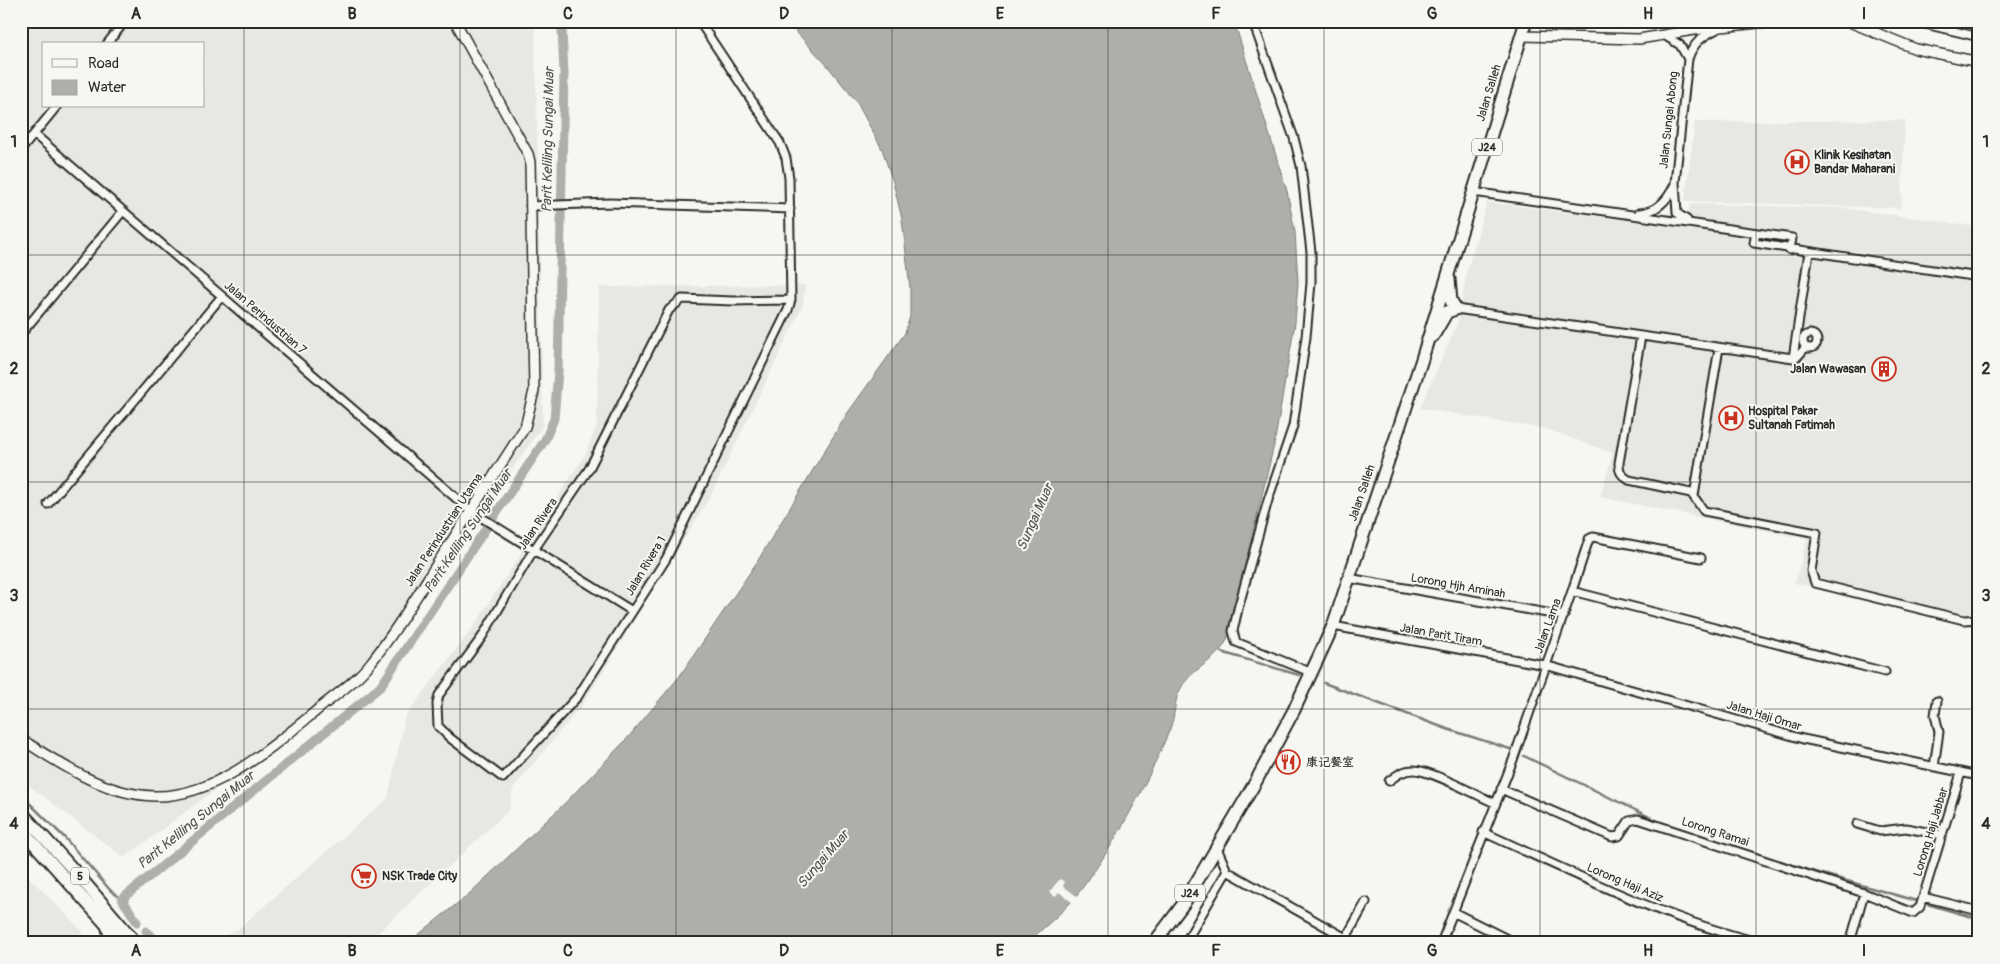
<svg xmlns="http://www.w3.org/2000/svg" width="2000" height="964" font-family="Pangolin,'LXGW WenKai TC',sans-serif">
<style>
.built{fill:#e7e7e3;fill-rule:evenodd}
.water{fill:#aeaeab;stroke:#7a7a78}
.pier{fill:#f6f6f2}
.lines{fill:none;stroke-linecap:round;stroke-linejoin:round}
.stream{stroke:#7a7a78;stroke-width:2.5}
.canal{stroke:#aeaeab;stroke-width:9}
.minor-casing{stroke:#2b2b2b;stroke-width:11}
.tertiary-casing{stroke:#2b2b2b;stroke-width:12}
.primary-casing{stroke:#2b2b2b;stroke-width:15}
.minor{stroke:#f6f6f2;stroke-width:7}
.tertiary{stroke:#f6f6f2;stroke-width:9}
.primary{stroke:#f6f6f2;stroke-width:11}
.grid{fill:none;stroke:#2b2b2b;stroke-width:1;stroke-opacity:0.55}
.labels{text-anchor:middle;dominant-baseline:central;stroke-width:4;stroke-linejoin:round;paint-order:stroke}
.shield{fill:#f6f6f2;stroke:#686867;stroke-width:1}
.shield-label{font-size:11px;font-weight:bold;fill:#2b2b2b}
.street-label{font-size:12px;fill:#2b2b2b;stroke:#f6f6f2}
.poi-label{font-size:12px;font-weight:bold;fill:#2b2b2b;stroke:#f6f6f2;text-anchor:start}
.water-label{font-size:14px;font-style:italic;fill:#525251;stroke:#f6f6f2}
.neatline{fill:none;stroke:#2b2b2b;stroke-width:2}
.grid-label{font-size:16px;text-anchor:middle;font-weight:bold;fill:#2b2b2b}
</style>
<rect width="100%" height="100%" fill="#f6f6f2"/>
<filter id="ink" filterUnits="userSpaceOnUse"><feTurbulence type="fractalNoise" baseFrequency=".02" numOctaves="2"/><feDisplacementMap in="SourceGraphic" scale="10" xChannelSelector="R" yChannelSelector="G"/><feConvolveMatrix kernelMatrix="1 2 1 2 8 2 1 2 1" color-interpolation-filters="sRGB"/></filter>
<g filter="url(#ink)">
<!-- built -->
<path class="built" d="M21,21h502l12,7 8,397 -176,251 -243,182 -103,-79zM44,44h160v62h-160z
M1905,120l-4,88 -216,-7 10,-79z
M1487,202l198,26 5,-24 153,4 136,19v401l-184,-45 12,-44 -207,-42 13,-44 -67,-24 -126,-21 38,-86 9,-51z
M805,285l-2,20 -93,192 -127,207 -70,84 -4,22 -142,133h-158l29,-14 150,-131 17,-81 69,-91 111,-171 12,-30 2,-138z
M21,869l62,63 -14,11h-48z"/>
<!-- water -->
<path class="water" d="M786,21h448l53,170 8,41 3,50 -3,41 -21,122 -47,195c-11,23 -38,28 -48,52 -5,11 -4,25 -9,37 -23,55 -60,126 -98,172 -13,15 -30,27 -44,42h-620l61,-49 93,-88 63,-65 54,-64 78,-115 90,-148 58,-81 5,-17v-28l-8,-69 -9,-37 -11,-33 -26,-48 -31,-38z"/>
<!-- pier -->
<path class="pier" d="M1060,879l5,3 -2,4 15,11 -5,6 -14,-11 -4,5 -6,-5z"/>
<g class="lines">
<!-- stream -->
<path class="stream" d="M1221,652l78,23
M1324,683l123,46 63,20
M1524,756l136,66 142,46 177,51
M21,795l43,42 47,54 11,8"/>
<!-- canal -->
<path class="canal" d="M137,922l-15,-23 258,-212 165,-247 9,-21 4,-48 6,-297 -2,-45 -3,-8
M146,931l13,12"/>
<!-- minor casing -->
<g class="minor-casing">
<path id="minor" d="M699,21l81,122 6,15 3,20 2,122 -3,10 -122,249 -88,137 -75,82 -53,-40 -12,-12 -1,-22 2,-9 43,-58 51,-86 56,-82 80,-159 13,-11 51,2 58,-1
M1255,21l-1,4 40,113 7,28 10,86v31l-5,54 -13,89 -25,74 -30,109 -5,22 3,11 74,30
M1925,24l54,13
M1874,33l2,-12
M1664,35l16,10 8,14
M107,44l18,-23
M34,134l437,377 161,100
M21,150l36,-44
M1473,192l319,46 -2,12
M530,206l80,-3 180,6
M1639,213c17,-1 28,-12 35,-27
M1687,220l-10,-7 -2,-30 13,-124c5,-16 15,-23 29,-30
M1756,233l-2,10 225,34
M1456,309l337,49 5,-2 8,-9
M1803 341a7 7 0 1 1 14 0a7 7 0 1 1-14 0Z
M21,334l102,-123
M1641,336l-22,127c0,9 2,12 10,17l62,13 13,18 113,22 -6,38 4,12 149,37 15,-1
M1793,358l16,-106
M1694,496l25,-148
M48,504l174,-208
M1348,578l216,38
M1572,591l17,-52 4,-2 108,21
M1333,626l212,39 258,74 176,37
M1934,767l5,-35 -4,-17 2,-14
M1389,781c8,-6 14,-11 25,-11 17,0 62,25 81,33
M1501,789l111,48 7,-1 10,-15 9,-2 226,74 49,20 7,-6 41,-134
M1857,824l23,7 26,-3 36,7
M1483,832c91,41 182,88 279,111
M1217,848l10,23 119,67
M1923,897l56,14
M1453,912l62,31
M106,929l4,14
M1160,935l13,8
M1185,943l42,-72
M1343,943l23,-41
M1441,943l72,-183 59,-169 313,81
M1850,943l14,-50"/>
</g>
<!-- tertiary casing -->
<g class="tertiary-casing">
<path id="tertiary" d="M1847,21l69,28 63,13
M1522,36l117,3 55,-9 82,-9
M21,739c41,26 84,56 134,57 61,1 117,-49 161,-85 19,-16 41,-30 56,-50 24,-30 43,-62 63,-94 30,-47 60,-93 90,-140l9,-36 -4,-229 -2,-8 -73,-133"/>
</g>
<!-- primary casing -->
<g class="primary-casing">
<path id="primary" d="M1433,336l14,-24 9,-3 -5,-8 -2,-22
M21,812l57,63 58,68
M21,829l102,114
M1154,943l30,-40 71,-120 39,-73 39,-84 89,-267 104,-338"/>
</g>
<!-- minor -->
<use href="#minor" class="minor"/>
<!-- tertiary -->
<use href="#tertiary" class="tertiary"/>
<!-- primary -->
<use href="#primary" class="primary"/>
</g>
</g>
<!-- grid -->
<path class="grid" d="M244,21v922M460,21v922M676,21v922M892,21v922M1108,21v922M1324,21v922M1540,21v922M1756,21v922M21,255h1958M21,482h1958M21,709h1958"/>
<!-- icons -->
<defs>
<g id="hospital-ring" transform="scale(1.25)"><circle r="9.5" fill="#f6f6f2" stroke="#c8321e" stroke-width="1.5"/><path d="M-5-5h3v3.5h4V-5h3V5h-3V1.5h-4V5h-3Z" fill="#c8321e"/></g>
<g id="building-ring" transform="scale(1.25)"><circle r="9.5" fill="#f6f6f2" stroke="#c8321e" stroke-width="1.5"/><path d="M-4-6H4V6H1V3H-1V6H-4ZM-2.5-4.3h1.7v1.8h-1.7ZM.8-4.3h1.7v1.8H.8ZM-2.5-1h1.7V.8h-1.7ZM.8-1h1.7V.8H.8Z" fill="#c8321e"/></g>
<g id="restaurant-ring" transform="scale(1.25)"><circle r="9.5" fill="#f6f6f2" stroke="#c8321e" stroke-width="1.5"/><path d="M-5-6h1v4h1v-4h1v4h1v-4h1v5L-1.5 .5V6h-2V.5L-5-1ZM5-6V6H3V1.5H1.5Q1.5-4 5-6Z" fill="#c8321e"/></g>
<g id="supermarket-ring" transform="scale(1.25)"><circle r="9.5" fill="#f6f6f2" stroke="#c8321e" stroke-width="1.5"/><path d="M-6-5.5h2.5l.6 2H6L4.5 2H-2.5L-4.4-4H-6ZM-1.5 3.2a1.3 1.3 0 1 0 .1 0ZM3 3.2a1.3 1.3 0 1 0 .1 0Z" fill="#c8321e"/></g>
</defs>
<g fill-rule="evenodd">
<use href="#hospital-ring" x="1797" y="162"/>
<use href="#building-ring" x="1884" y="369"/>
<use href="#hospital-ring" x="1731" y="418"/>
<use href="#restaurant-ring" x="1288" y="762"/>
<use href="#supermarket-ring" x="364" y="876"/>
</g>
<g class="labels">
<!-- shield labels -->
<g class="shield">
<rect x="1472" y="138.5" width="30" height="17" rx="4"/>
<rect x="71" y="867.5" width="18" height="17" rx="4"/>
<rect x="1175" y="884.5" width="30" height="17" rx="4"/>
</g>
<g class="shield-label">
<text x="1487" y="147">J24</text>
<text x="80" y="876">5</text>
<text x="1190" y="893">J24</text>
</g>
<!-- street labels -->
<g class="street-label">
<text transform="translate(1489 93) rotate(-73)">Jalan Salleh</text>
<text transform="translate(1669 120) rotate(-84)">Jalan Sungai Abong</text>
<text transform="translate(265 318) rotate(41)">Jalan Perindustrian 7</text>
<text transform="translate(1362 493) rotate(-71)">Jalan Salleh</text>
<text transform="translate(538 524) rotate(-56)">Jalan Rivera</text>
<text transform="translate(444 530) rotate(-57)">Jalan Perindustrian Utama</text>
<text transform="translate(646 566) rotate(-59)">Jalan Rivera 1</text>
<text transform="translate(1458 586) rotate(10)">Lorong Hjh Aminah</text>
<text transform="translate(1548 626) rotate(-70)">Jalan Lama</text>
<text transform="translate(1441 635) rotate(10)">Jalan Parit Tiram</text>
<text transform="translate(1764 716) rotate(17)">Jalan Haji Omar</text>
<text transform="translate(1715 832) rotate(18)">Lorong Ramai</text>
<text transform="translate(1931 832) rotate(-73)">Lorong Haji Jabbar</text>
<text transform="translate(1625 883) rotate(23)">Lorong Haji Aziz</text>
</g>
<!-- poi labels -->
<g class="poi-label">
<text x="1814" y="155">Klinik Kesihatan<tspan x="1814" dy="14">Bandar Maharani</tspan></text>
<text x="1866" y="369" text-anchor="end">Jalan Wawasan</text>
<text x="1748" y="411">Hospital Pakar<tspan x="1748" dy="14">Sultanah Fatimah</tspan></text>
<text x="1306" y="762">康记餐室</text>
<text x="382" y="876">NSK Trade City</text>
</g>
<!-- water labels -->
<g class="water-label">
<text transform="translate(548 140) rotate(-89)">Parit Keliling Sungai Muar</text>
<text transform="translate(1035 517) rotate(-66)">Sungai Muar</text>
<text transform="translate(468 531) rotate(-56)">Parit Keliling Sungai Muar</text>
<text transform="translate(196 820) rotate(-39)">Parit Keliling Sungai Muar</text>
<text transform="translate(823 859) rotate(-49)">Sungai Muar</text>
</g>
</g>
<!-- margin -->
<rect width="2000" height="964" fill="none" stroke="#f6f6f2" stroke-width="55"/>
<!-- legend -->
<rect x="42" y="42" width="162" height="65" fill="#f6f6f2" stroke="#a5a5a2"/>
<rect x="52" y="59" width="25" height="8" fill="#f6f6f2" stroke="#a5a5a2"/>
<text x="88" y="68" font-size="15" fill="#2b2b2b">Road</text>
<rect x="52" y="80" width="25" height="15" fill="#aeaeab" stroke="#a5a5a2"/>
<text x="88" y="92" font-size="15" fill="#2b2b2b">Water</text>
<rect x="28" y="28" width="1944" height="908" class="neatline"/>
<g class="grid-label">
<text x="136" y="19">A</text>
<text x="352" y="19">B</text>
<text x="568" y="19">C</text>
<text x="784" y="19">D</text>
<text x="1000" y="19">E</text>
<text x="1216" y="19">F</text>
<text x="1432" y="19">G</text>
<text x="1648" y="19">H</text>
<text x="1864" y="19">I</text>
<text x="14" y="147">1</text>
<text x="1986" y="147">1</text>
<text x="14" y="374">2</text>
<text x="1986" y="374">2</text>
<text x="14" y="601">3</text>
<text x="1986" y="601">3</text>
<text x="14" y="829">4</text>
<text x="1986" y="829">4</text>
<text x="136" y="956">A</text>
<text x="352" y="956">B</text>
<text x="568" y="956">C</text>
<text x="784" y="956">D</text>
<text x="1000" y="956">E</text>
<text x="1216" y="956">F</text>
<text x="1432" y="956">G</text>
<text x="1648" y="956">H</text>
<text x="1864" y="956">I</text>
</g>
</svg>
